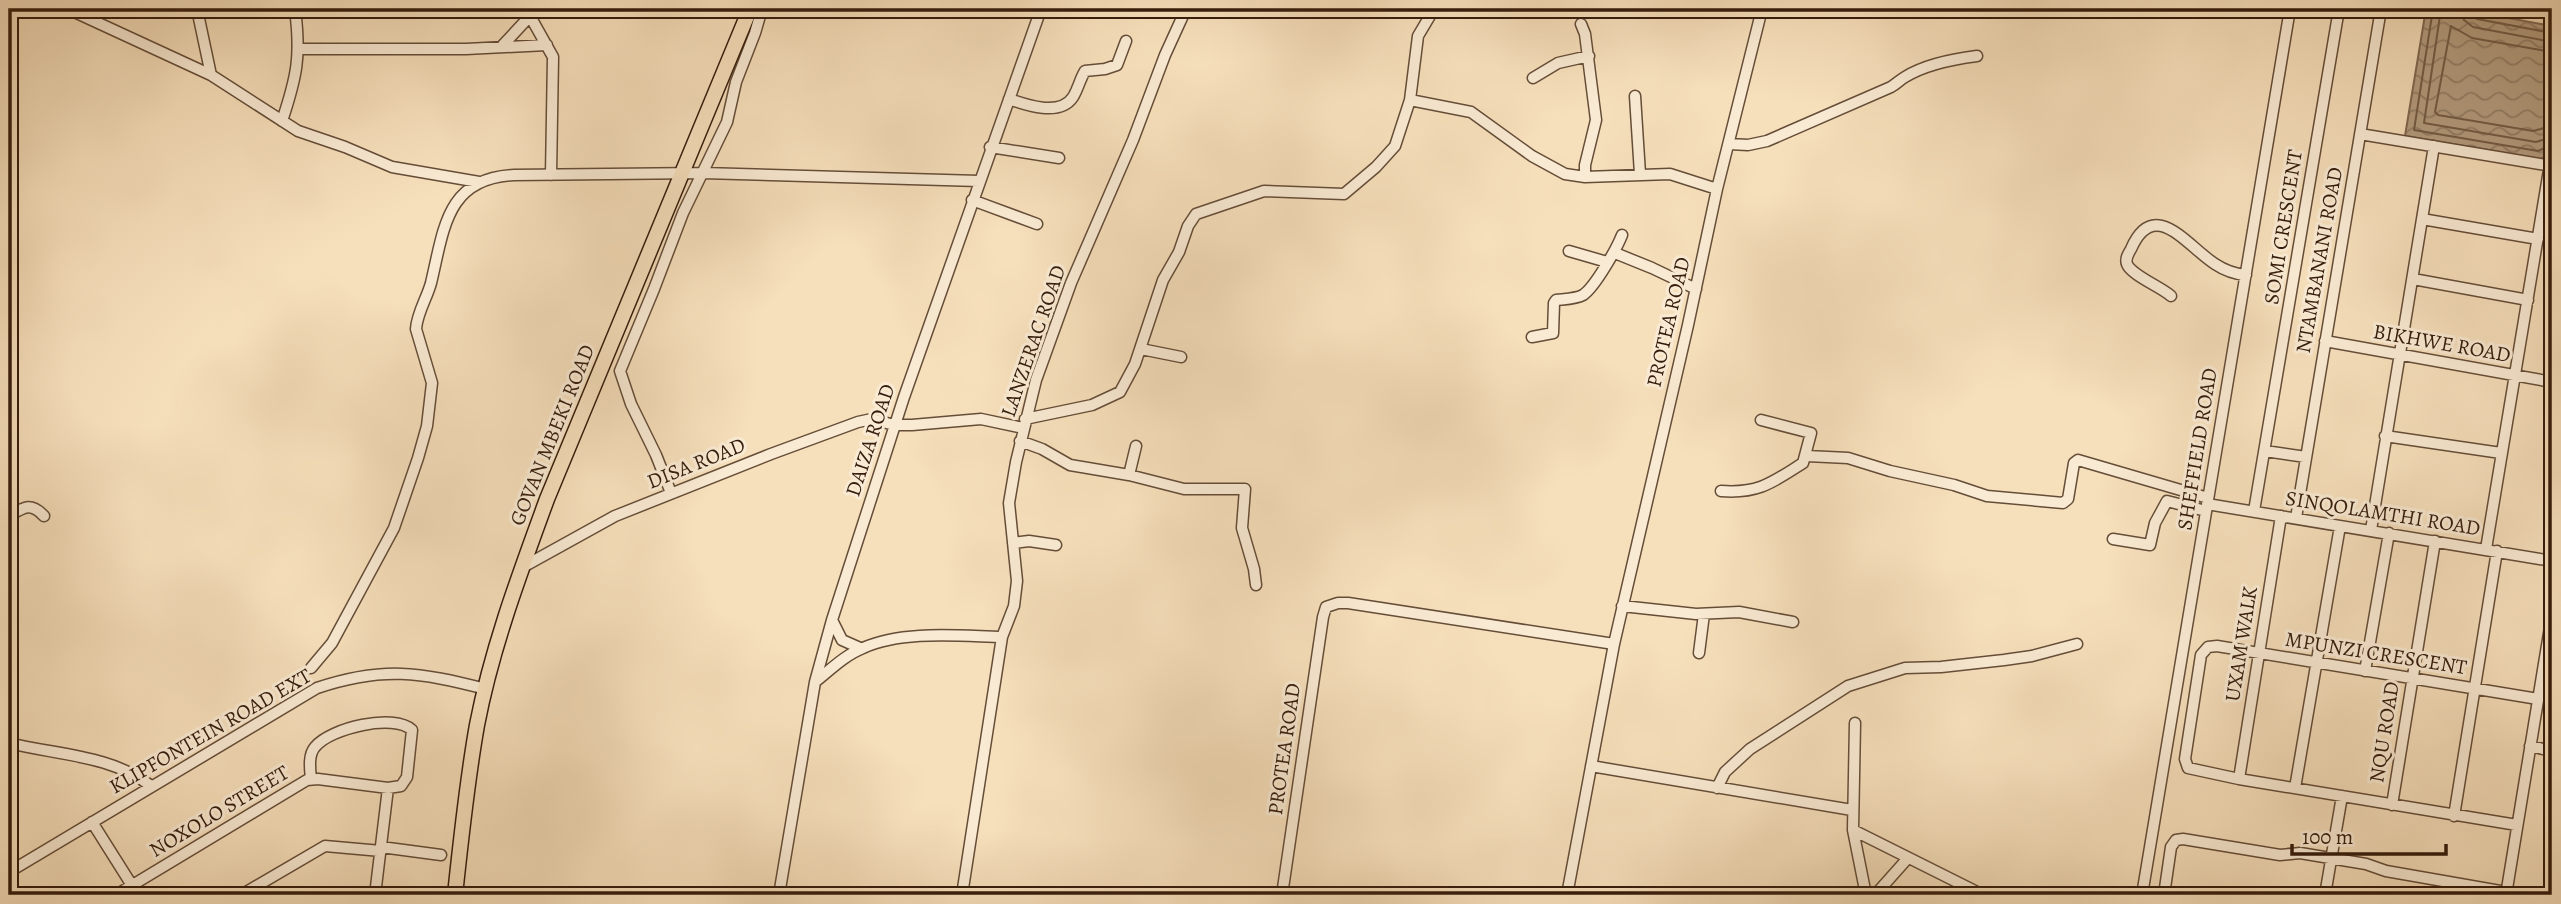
<svg xmlns="http://www.w3.org/2000/svg" width="2561" height="904" font-family="Alegreya,serif">
<style>
.water{fill:url(#water-waves);stroke:#816952;stroke-width:2}
.lines{fill:none;stroke-linecap:round;stroke-linejoin:round}
.shore{stroke:#745c46;stroke-width:2}
.minor-casing{stroke:#654d38;stroke-width:13}
.major-casing{stroke:#351c0c;stroke-width:17}
.minor{stroke:#f9ead3;stroke-width:10}
.major{stroke:#f6dfbb;stroke-width:14}
.labels{text-anchor:middle;dominant-baseline:central;stroke-width:6;stroke-linejoin:round;paint-order:stroke}
.street-label{font-size:21px;fill:#351c0c;stroke:#f9ead3}
</style>
<defs>
<pattern id="water-waves" width="16" height="10" patternUnits="userSpaceOnUse" patternTransform="scale(1.75)"><rect width="16" height="10" fill="#b49d80"/><path d="M0 5q4-4 8 0t8 0" fill="none" stroke="#937f67"/></pattern>
</defs>
<rect width="100%" height="100%" fill="#f6dfbb"/>
<filter id="stains"><feTurbulence type="fractalNoise" baseFrequency=".00286" numOctaves="4"/><feColorMatrix values="0 0 0 0 .2 0 0 0 0 .09 0 0 0 0 .02 0 0 0 .5 -.17"/></filter>
<radialGradient id="worn" r=".72"><stop offset=".6" stop-color="#630" stop-opacity="0"/><stop offset="1" stop-color="#630" stop-opacity=".3"/></radialGradient>
<!-- water -->
<path class="water" d="M2426,9h34l92,17v107l-3,20 -8,6 -136,-23z"/>
<g class="lines">
<!-- shore -->
<path class="shore" d="M2433,9l-19,121 124,21 13,-6
M2441,9l-17,114 112,19 16,-5
M2461,9l3,11 9,7 79,15
M2470,9l1,6 6,4 75,14
M2552,52l-80,-14 -21,-12 -16,86 3,3 95,16 19,-5"/>
<!-- minor casing -->
<g class="minor-casing">
<path id="minor" d="M68,9l143,66 87,56 47,16 47,20 87,15
M197,9l14,66
M530,9v7l23,41 -2,118
M1581,24l4,10 11,86 -11,45v12
M503,45l27,-29
M300,49h166l81,-4
M1533,78l25,-15 31,-7
M1635,96l5,78
M1009,99c17,6 51,18 64,-2 5,-8 7,-18 12,-26l20,-2 12,-4 9,-24
M1410,100l61,12 61,44 33,18 20,3 85,-3 47,15
M282,121c15,-45 19,-65 13,-112
M2360,134l192,32
M1729,144l19,1 19,-4 124,-54c5,-3 9,-7 14,-10 21,-13 48,-18 72,-21
M990,147l69,11
M972,200l65,24
M2422,219l116,20
M1569,251l38,11
M1615,253l37,15 44,21
M2413,279l115,21
M2171,296c-10,-9 -40,-21 -44,-32 -2,-5 1,-10 4,-15 23,-53 56,-3 84,15 9,6 20,10 31,11
M1532,337l21,-4 1,-30 2,-3c9,-1 20,-1 27,-5 12,-8 34,-47 39,-60
M2325,341l227,41
M1141,349l40,8
M1025,419l67,-14 28,-13 15,-28 28,-84 16,-28 9,-26 8,-12 68,-23 80,3 32,-27 19,-21 15,-46 8,-64 16,-27
M2385,436l116,17
M1020,441l22,8 28,16 59,10 55,14h61l-3,39 12,41 2,16
M2265,451l41,6
M1807,456l41,2 42,13 64,14 33,11 76,7 5,-4 6,-36 4,-3 130,38
M1129,475l7,-29
M1721,491c38,3 52,-9 82,-28l8,-30 -50,-13
M671,493l-15,-38 -25,-51 -11,-33 34,-82 29,-76 44,-91 9,-40 19,-49 7,-24
M2207,504l345,57
M2254,511l85,-502
M9,516c15,-9 22,-14 35,0
M2296,518l85,-509
M2371,530l63,-384
M2113,539l37,6 5,-22 12,-22 39,10
M1013,543l16,-2 27,4
M2486,549l66,-397
M521,568l94,-52 156,-62 87,-32 14,-3 22,6h18l69,-6 42,9
M9,573l3,34 -3,14
M1622,606l74,8 43,-2 54,10
M832,620l10,20 18,8
M1699,653l5,-39
M311,668l21,-25 62,-115 24,-70 9,-32 5,-43 -16,-54c1,-16 11,-31 15,-46 13,-54 15,-105 83,-108l189,-2 276,8
M2365,671l24,-138
M815,682c15,-12 30,-27 48,-34 40,-18 96,-12 139,-11
M1855,723l-2,107 13,65
M9,743c48,12 102,12 142,43
M2530,746l22,5
M1591,766l261,44
M2239,779l42,-263
M1717,788l8,-16 25,-23 98,-63 57,-18 36,-1 63,-7 28,-4 45,-12
M2295,788l45,-262
M2392,805l43,-264
M2454,816l43,-265
M92,822l46,73
M2517,825l-278,-46 -51,-11 -3,-9 16,-104 7,-8 9,-1 321,53
M1853,830l130,65
M381,847l60,8
M9,872l308,-184c66,-22 102,-16 169,1
M116,895l191,-115 11,-1 70,9 13,-2 6,-9 5,-47c-18,-17 -82,-2 -97,17 -7,8 -5,22 -4,32
M241,895l84,-49 56,5
M375,895l13,-107
M779,895l36,-213 17,-62 72,-223 137,-388
M962,895l40,-258 12,-31 3,-25 -8,-78 7,-41 20,-82 35,-97 62,-143 32,-85 21,-46
M1282,895l41,-278 3,-10 12,-4h10l266,41
M1567,895l47,-251 74,-319 29,-136 45,-180
M1875,895l33,-37
M2142,895l148,-886
M2164,895l7,-48 5,-7 7,-1 97,16 20,-2 66,11 20,7 120,21
M2325,895l17,-99
M2506,895l46,-280"/>
</g>
<!-- major casing -->
<g class="major-casing">
<path id="major" d="M455,895c6,-57 12,-114 22,-170 15,-78 43,-152 70,-226l203,-490"/>
</g>
<!-- minor -->
<use href="#minor" class="minor"/>
<!-- major -->
<use href="#major" class="major"/>
</g>
<g class="labels">
<!-- street labels -->
<g class="street-label">
<text transform="translate(2283 227) rotate(-81)">SOMI CRESCENT</text>
<text transform="translate(2319 260) rotate(-80)">NTAMBANANI ROAD</text>
<text transform="translate(1668 322) rotate(-77)">PROTEA ROAD</text>
<text transform="translate(1033 341) rotate(-71)">LANZERAC ROAD</text>
<text transform="translate(2442 343) rotate(10)">BIKHWE ROAD</text>
<text transform="translate(552 435) rotate(-68)">GOVAN MBEKI ROAD</text>
<text transform="translate(870 440) rotate(-72)">DAIZA ROAD</text>
<text transform="translate(2197 449) rotate(-81)">SHEFFIELD ROAD</text>
<text transform="translate(696 463) rotate(-22)">DISA ROAD</text>
<text transform="translate(2383 513) rotate(9)">SINQOLAMTHI ROAD</text>
<text transform="translate(2241 644) rotate(-81)">UXAM WALK</text>
<text transform="translate(2376 653) rotate(9)">MPUNZI CRESCENT</text>
<text transform="translate(210 731) rotate(-30)">KLIPFONTEIN ROAD EXT</text>
<text transform="translate(2384 732) rotate(-81)">NQU ROAD</text>
<text transform="translate(1284 749) rotate(-82)">PROTEA ROAD</text>
<text transform="translate(219 811) rotate(-31)">NOXOLO STREET</text>
</g>
</g>
<!-- margin -->
<rect width="2561" height="904" fill="none" stroke="#f6dfbb" stroke-width="35"/>
<rect x="10" y="10" width="2540" height="883" fill="none" stroke="#351c0c" stroke-width="3.5"/>
<rect x="18" y="18" width="2526" height="869" fill="none" stroke="#351c0c" stroke-width="2"/>
<!-- scale -->
<path d="M2292 844v10h154v-10" fill="none" stroke="#351c0c" stroke-width="3.5"/>
<text x="2302" y="844" font-size="21" fill="#351c0c" stroke="#f9ead3" stroke-width="5" paint-order="stroke">100 m</text>
<rect width="100%" height="100%" filter="url(#stains)"/>
<rect width="100%" height="100%" fill="url(#worn)"/>
</svg>
